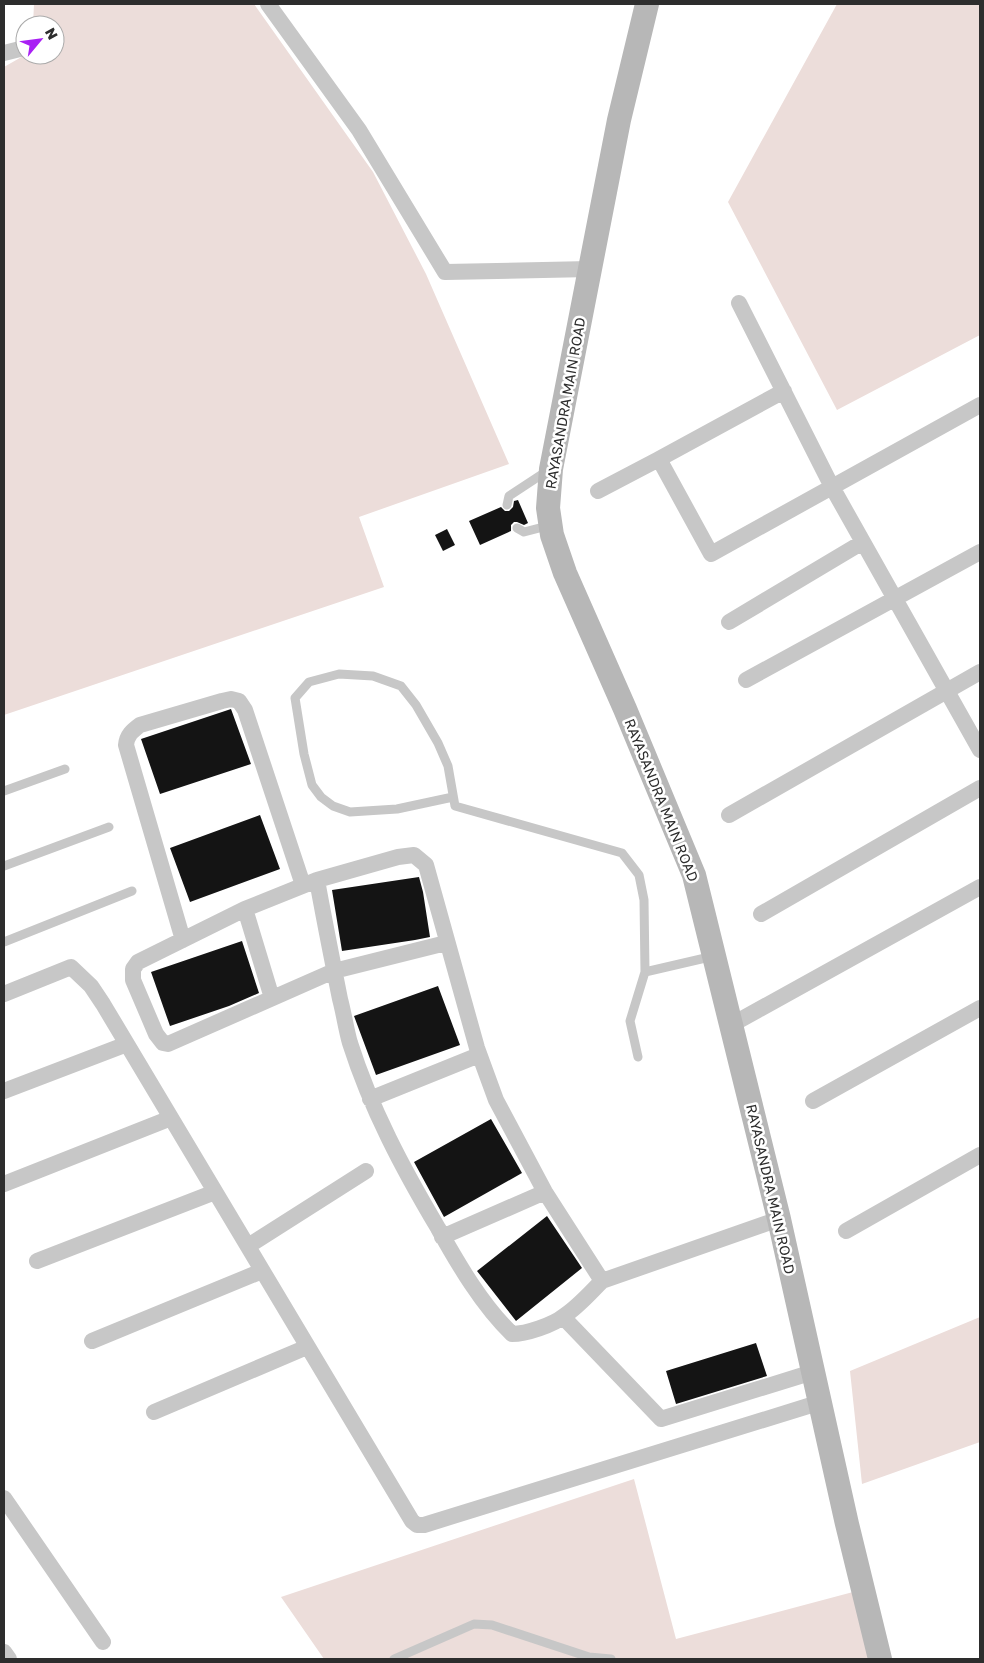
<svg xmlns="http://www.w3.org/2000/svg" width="984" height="1663" font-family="'Golos Text',sans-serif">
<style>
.green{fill:#ecddda}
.building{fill:#141414}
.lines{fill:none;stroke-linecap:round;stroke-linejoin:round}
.lane{stroke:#c7c7c7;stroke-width:9}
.street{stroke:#c7c7c7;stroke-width:16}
.secondary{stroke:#b7b7b7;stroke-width:24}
.labels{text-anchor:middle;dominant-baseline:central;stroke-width:5;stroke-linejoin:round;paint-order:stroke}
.street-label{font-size:14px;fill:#2d2d2d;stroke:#fff}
</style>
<rect width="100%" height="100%" fill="#fff"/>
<!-- green -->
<path class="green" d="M34,4h220l119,168 53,102 83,190 -150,53 25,70 -380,128v-648l21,-12h30v-30h-22z
M837,4h143v331l-143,75 -109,-208z
M980,1317v125l-118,42 -12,-113z
M634,1479l42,160 177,-47 19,67h-548l-43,-62z"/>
<!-- building -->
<path class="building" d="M518,500l10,23 -4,2 -7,-3h-3l-3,3v6l-31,14 -11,-24 32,-14 4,4h4l4,-4 1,-6z
M447,529l8,16 -12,6 -8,-16z
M231,709l20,55 -91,30 -19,-55z
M260,815l20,54 -90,33 -20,-54z
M419,877l4,15 7,45 -15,3 -73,11 -10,-61z
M242,941l17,52 -30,13 -59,20 -19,-54z
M438,986l22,59 -84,30 -22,-59z
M491,1119l31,54 -78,44 -30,-55z
M547,1216l35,52 -66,53 -39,-50z
M756,1343l11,33 -91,28 -10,-33z"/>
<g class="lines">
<!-- lane -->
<path class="lane" d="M507,505l2,-9 38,-25
M517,528l7,4 27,-7
M4,791l61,-22
M453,797l-56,12 -47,3 -17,-6 -12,-9 -9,-12 -8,-31 -9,-56 14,-16 30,-8 34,2 28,10 15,19 22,38 10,23 7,40 167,47 17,22 5,25 1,72 69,-16
M4,866l105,-39
M4,942l128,-51
M638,1057l-8,-36 15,-49
M394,1659l80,-35 18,1 97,32 22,2"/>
<!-- street -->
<path class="street" d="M268,4l91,126 86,142 145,-3
M4,53l16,-4
M980,405l-148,82 148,263
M659,459l125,-68
M598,491l61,-32 52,95 121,-67 -93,-184
M729,622l134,-80
M746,680l234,-128
M729,815l251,-143
M317,880c7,39 15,79 23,119 4,15 6,30 10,44 21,66 53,126 88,185 20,36 44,77 74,106 14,0 41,-9 52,-18 14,-9 26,-23 38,-35
M245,909l27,89
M761,914l219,-126
M183,940l-57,-195c1,-10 6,-14 14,-20l82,-24 9,-2 8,2 6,9 58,175
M446,943l-112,28 -166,73 -5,-1 -7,-9 -23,-54v-11l5,-7 107,-53 72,-29 81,-23 16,-2 12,10 51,183 19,52 49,92 57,89 177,-62
M4,994l67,-27 20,19 12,18 309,517 5,4h7l397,-123
M731,1025l249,-138
M4,1091l123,-47
M370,1099l109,-44
M813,1101l167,-93
M4,1184l167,-66
M846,1231l134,-76
M442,1237l103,-45
M248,1246l118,-75
M37,1261l178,-69
M563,1317l98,102 152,-47
M92,1341l170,-70
M154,1412l153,-65
M4,1498l99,144
M4,1652l5,7"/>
<!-- secondary -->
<path class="secondary" d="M647,4l-28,116 -68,349 -3,39 4,27 13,38 60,136 69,166 85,344 68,305 33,135"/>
</g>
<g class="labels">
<!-- street labels -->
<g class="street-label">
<text transform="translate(565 403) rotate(-80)">RAYASANDRA MAIN ROAD</text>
<text transform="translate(662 800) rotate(68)">RAYASANDRA MAIN ROAD</text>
<text transform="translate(771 1189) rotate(77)">RAYASANDRA MAIN ROAD</text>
</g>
</g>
<!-- border -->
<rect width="984" height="1663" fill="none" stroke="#2d2d2d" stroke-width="10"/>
<!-- north arrow -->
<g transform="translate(40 40) rotate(61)"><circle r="24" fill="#ffffff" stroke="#ababab"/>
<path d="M0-4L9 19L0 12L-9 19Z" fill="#a920f4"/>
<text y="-8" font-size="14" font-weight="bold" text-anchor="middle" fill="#2d2d2d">N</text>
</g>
</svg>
